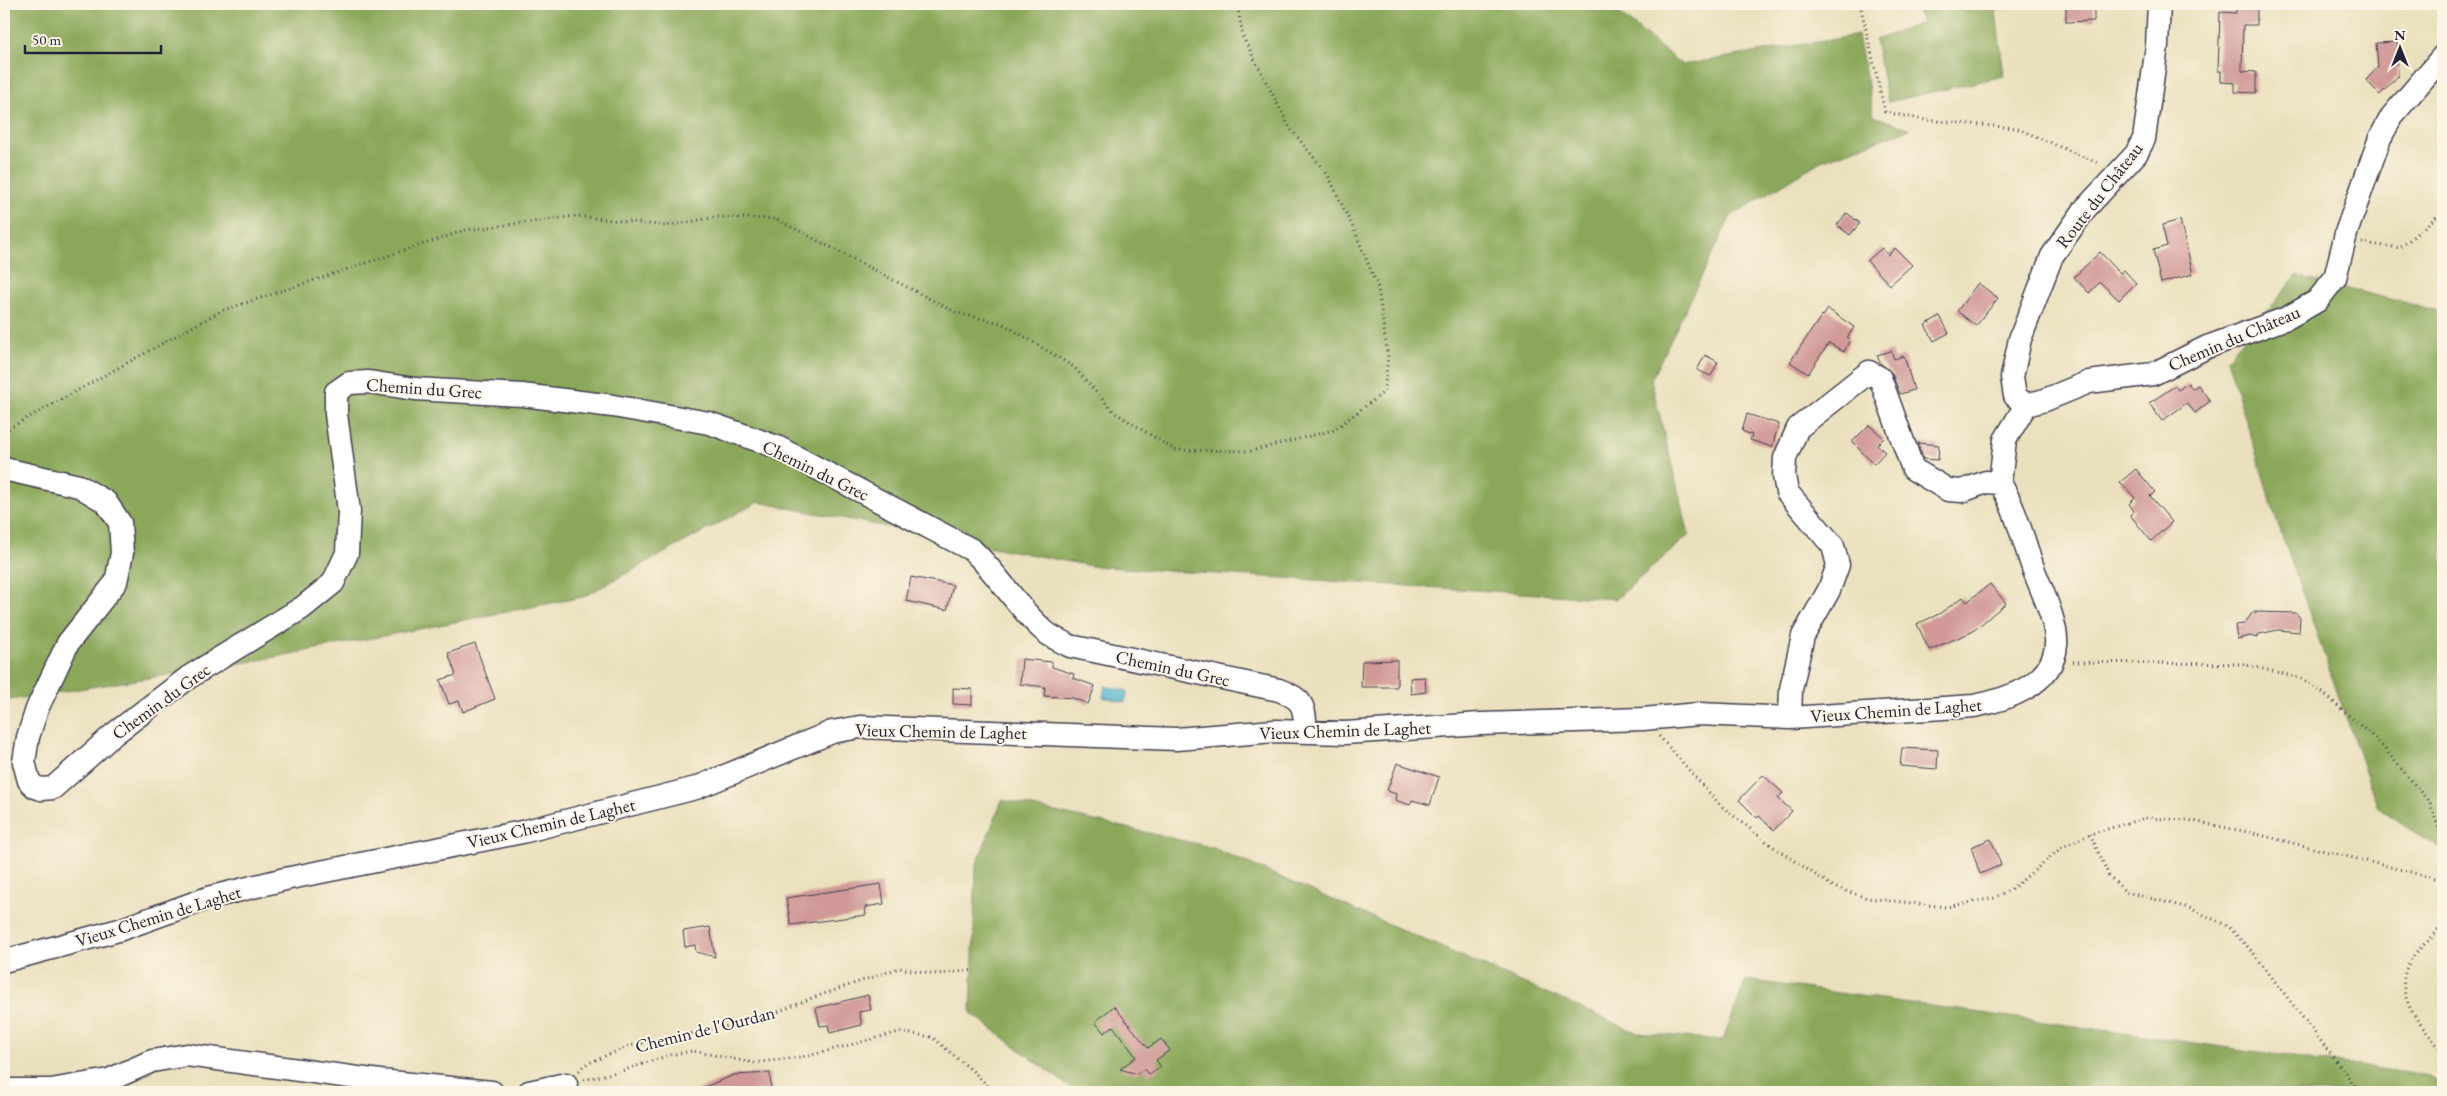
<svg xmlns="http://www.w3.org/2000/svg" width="2447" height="1096" font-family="'EB Garamond',serif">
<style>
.forest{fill:#8ba85a;stroke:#56654a}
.water{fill:#52b5d1;stroke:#3a6c86}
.building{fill:#d09997}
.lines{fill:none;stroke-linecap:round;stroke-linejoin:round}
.minor-casing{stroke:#403e4e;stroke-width:25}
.path{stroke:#403e4e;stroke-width:3;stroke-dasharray:1 4;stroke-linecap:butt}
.minor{stroke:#fff;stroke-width:22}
.labels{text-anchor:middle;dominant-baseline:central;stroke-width:4;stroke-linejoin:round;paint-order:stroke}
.street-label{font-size:18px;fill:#22223b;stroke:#fcf5e5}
</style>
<rect width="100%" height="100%" fill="#fcf5e5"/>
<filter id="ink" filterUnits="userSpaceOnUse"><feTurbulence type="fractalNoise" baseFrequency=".02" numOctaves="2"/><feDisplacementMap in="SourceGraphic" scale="10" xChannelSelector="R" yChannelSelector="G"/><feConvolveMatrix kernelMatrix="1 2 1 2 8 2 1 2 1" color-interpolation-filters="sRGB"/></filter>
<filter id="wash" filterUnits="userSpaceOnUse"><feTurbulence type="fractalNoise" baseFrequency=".0096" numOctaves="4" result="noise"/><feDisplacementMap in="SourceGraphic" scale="20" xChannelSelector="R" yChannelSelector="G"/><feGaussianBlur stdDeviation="1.12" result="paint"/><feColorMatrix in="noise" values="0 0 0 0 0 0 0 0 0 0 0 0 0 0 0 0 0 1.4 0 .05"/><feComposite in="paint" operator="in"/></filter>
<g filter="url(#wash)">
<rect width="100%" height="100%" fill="#eae0bd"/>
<!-- forest -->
<path class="forest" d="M4,4h1608l1,4 69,57 176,-30 16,81 36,13 -89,32 -90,55 -80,164 38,155 -73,64 -525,-33 -333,-64 -175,95 -323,63 -256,41z
M1914,4h81l9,72 -116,26 -13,-62 48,-17z
M2297,276l146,36v538l-65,-42 -102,-290 -49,-159z
M1002,800l209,47 427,186 85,7 23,-60 683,96 14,10v6h-1367l-105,-79 5,-147z"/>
<!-- water -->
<path class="water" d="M1105,686l23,5 -3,11 -22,-5z"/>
<g id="blocks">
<!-- building -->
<path class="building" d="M2066,4h28v17l-28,1z
M2236,4h21v21h-14l-1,46 14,1v21l-21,-1v-9l-14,-1v-11h-3l2,-59 16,1z
M2397,42l1,34 -18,19 -14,-15 12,-13 -2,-24z
M1847,213l13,10 -10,12 -13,-10z
M2180,220l13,54 -32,9 -8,-33 14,-4 -5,-21z
M1882,248l6,7 7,-7 17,17 -22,20 -23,-24z
M2100,252l20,21 4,-3 12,13 -17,17 -19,-18 -11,11 -15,-16z
M1978,283l20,15 -22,28 -19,-15z
M1828,309l26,18 -7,11 3,1 -6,13 -15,-9 -21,31 -18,-12 32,-47 1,1z
M1940,316l9,17 -15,8 -9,-16z
M1891,351l3,8 10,-3 10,34 -14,4 -8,-21 -12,-10 -3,-8z
M1705,355l13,7 -7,14 -14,-6z
M2188,383l4,6 6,-4 12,16 -15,12 -8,-10 -25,18 -13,-18 26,-17 3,4z
M1747,414l32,10 -7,23 -22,-7 2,-5 -10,-4z
M1869,425l15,13 -7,7 8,7 -11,12 -22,-22z
M1918,443l21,2 -1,15 -15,-1z
M2136,469l19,23 -5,4 22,26 -21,19 -21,-26 4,-4 -5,-7 6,-6 -15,-16z
M911,577l42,8 -6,25 -41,-9z
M1990,584l16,19 -34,29 -43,18 -12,-26 22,-10 24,-17 4,5z
M2253,612l43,1 4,5 -1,14 -21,-2 -19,4 -2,4 -7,-2 -13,3 -2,-14 9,-1z
M475,644l20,55 -32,13 -4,-11 -10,3 -9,-24 16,-5 -8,-22z
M1022,659l30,3v5l22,7 -1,4 22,8 -7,18 -15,-6 -29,-2 1,-9 -25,-3z
M1397,660v27h-36l1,-26z
M1425,677l1,15 -15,2 -1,-16z
M953,688l19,1v16l-19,-1z
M1902,748l36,2 -1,19 -37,-3z
M1397,763l42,14 -9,28 -18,-5 -2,5 -15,-5 1,-6 -9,-3z
M1763,775l20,18 -5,5 14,13 -18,19 -15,-14 -2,2 -18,-18z
M1991,839l10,26 -21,9 -9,-27z
M881,884l3,20 -19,3 1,8 -75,10 -5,-27z
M710,927l5,30 -19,-5 -1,-7 -10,2 -2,-16z
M868,995l3,15 -12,2 3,13 -32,8 -2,-8 -8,1 -4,-18z
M1114,1006l34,42 13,-9 9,11 -14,10 5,7 -12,8 -5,-6 -7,5 -17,-5 16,-12 -23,-31 -9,7 -9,-11z
M770,1073l1,19h-78l41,-17z"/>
</g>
</g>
<g filter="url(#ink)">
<use href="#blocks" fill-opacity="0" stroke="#403e4e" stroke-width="1"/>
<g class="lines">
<!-- minor casing -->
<g class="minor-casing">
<path id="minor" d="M2026,405l19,-5 44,-18 64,-8 54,-27 80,-29 30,-17 18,-23 12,-48 33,-92 12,-22 51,-60
M2026,405l-11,-9 -3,-19 8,-38 32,-83 33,-47 51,-55 8,-15 13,-93 2,-42
M4,469l75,17 27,16 14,21 2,30 -6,29 -48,61 -31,66 -9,28 -4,25 5,19 6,6 6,2 12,-1 61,-54 75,-57 113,-69 31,-25 14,-30 2,-42 -13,-97v-22l13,-9 20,-1 46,7 107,6 91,11 96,17 68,24 195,103c27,25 44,56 71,80 7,7 18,11 27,16l209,44c25,10 25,15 27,42
M2000,483l5,-43 21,-35
M1790,718l1,-29 12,-53 26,-46 9,-25 -5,-19 -46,-54 -3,-16 1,-18 13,-30 71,-56 11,6 33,91 35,21 14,1 24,-9 14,1
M4,961l115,-31 89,-32 77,-19 237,-47 174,-44 136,-56 28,-5 316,12 99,-8 70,2 136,-9 162,-5 56,-5 91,4 184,-12c32,-6 79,-21 82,-61 2,-21 -15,-56 -23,-77 -9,-26 -18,-61 -33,-85
M4,1090h47l58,-10 43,-19 35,-6 193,26 112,11
M529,1092l37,-8"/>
</g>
<!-- path -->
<path class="path" d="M1860,4l25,108 40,8 91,8 84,36
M2362,243l38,5 43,-37
M4,431l217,-120 245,-81 111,-14 89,10 51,-9 59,2 181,94 45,10 72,44 40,45 61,38 76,1 83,-21 50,-38 4,-35 -10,-69 -22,-54 -28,-59 -38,-47 -47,-91 -6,-33
M2073,662l170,2 57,14 23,15 55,48 52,62 13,38
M1659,736l62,70 51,40 62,41 33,11 79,9 48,-9 19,-10 48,-40 29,-14 55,-16 43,2 64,13 191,47
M2090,834l19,42 17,16 63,16 39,18 26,28 106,138
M2443,921c-5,14 -17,20 -27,32 -31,36 3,70 27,99
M579,1071l5,-6 45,-19 129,-26 54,-22 87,-30 38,6 38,-4
M584,1080l41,-10 44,-15 24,-4 60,12 55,-7 91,-24 33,5 43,36 19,19"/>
<!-- minor -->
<use href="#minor" class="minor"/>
</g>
</g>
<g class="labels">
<!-- street labels -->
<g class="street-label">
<text transform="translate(2099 195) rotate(-52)">Route du Château</text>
<text transform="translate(2234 338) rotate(-23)">Chemin du Château</text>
<text transform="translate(424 388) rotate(4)">Chemin du Grec</text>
<text transform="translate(816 470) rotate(26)">Chemin du Grec</text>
<text transform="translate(1173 668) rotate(12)">Chemin du Grec</text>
<text transform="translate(161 701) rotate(-36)">Chemin du Grec</text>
<text transform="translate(1896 710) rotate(-4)">Vieux Chemin de Laghet</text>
<text transform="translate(1345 730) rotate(-2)">Vieux Chemin de Laghet</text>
<text transform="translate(941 731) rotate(1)">Vieux Chemin de Laghet</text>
<text transform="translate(551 823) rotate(-13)">Vieux Chemin de Laghet</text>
<text transform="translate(158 916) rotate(-17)">Vieux Chemin de Laghet</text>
<text transform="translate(705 1029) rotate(-14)">Chemin de l'Ourdan</text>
</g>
</g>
<!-- margin -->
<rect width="2447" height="1096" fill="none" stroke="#fcf5e5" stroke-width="20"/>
<!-- north arrow -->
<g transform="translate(2400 48)" stroke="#fcf5e5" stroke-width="4" paint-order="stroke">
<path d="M0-4L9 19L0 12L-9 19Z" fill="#22223b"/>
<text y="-8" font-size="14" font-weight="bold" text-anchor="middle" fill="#22223b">N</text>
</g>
<!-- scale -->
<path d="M25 45v8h136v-8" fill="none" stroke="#22223b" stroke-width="2.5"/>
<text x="32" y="45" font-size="15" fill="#22223b" stroke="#fcf5e5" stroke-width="4" paint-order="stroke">50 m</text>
</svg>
